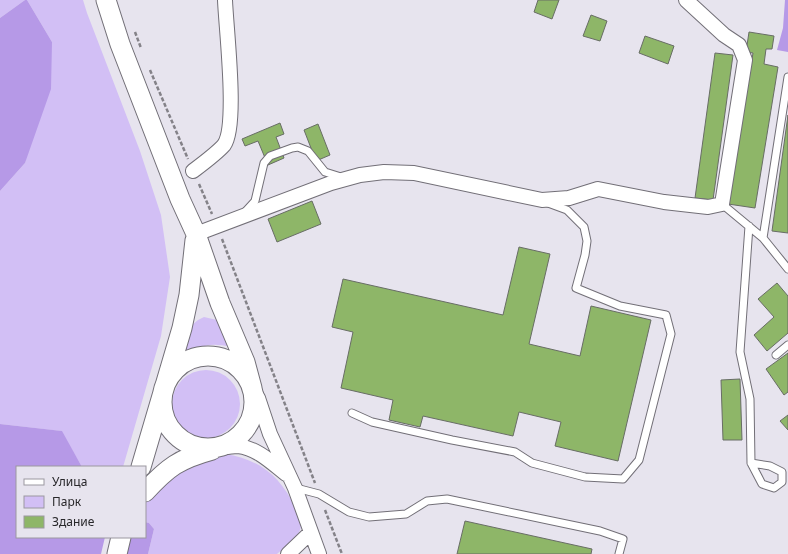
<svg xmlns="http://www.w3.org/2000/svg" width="788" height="554" font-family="'Noto Sans',sans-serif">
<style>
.green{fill:#d2bff5}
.forest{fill:#b699e7}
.building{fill:#8eb668;stroke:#686d65}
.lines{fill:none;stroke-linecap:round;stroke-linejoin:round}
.lane-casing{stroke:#726f77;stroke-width:9}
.street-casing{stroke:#726f77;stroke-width:16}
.secondary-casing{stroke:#726f77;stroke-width:21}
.path{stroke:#848288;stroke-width:2.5;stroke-dasharray:4 2;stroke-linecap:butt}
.lane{stroke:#fff;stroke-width:7}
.street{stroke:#fff;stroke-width:14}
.secondary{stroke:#fff;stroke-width:19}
</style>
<rect width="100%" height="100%" fill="#e7e4ee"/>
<!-- green -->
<path class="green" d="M0,0h25l-25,18z
M27,0h56l4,13 53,138 21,64 9,62 -9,59 -38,131h-41l-21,-36 -61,-7v-233l25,-28 27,-121z
M204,317l13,3 14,27c-21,-5 -31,-2 -49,11l10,-33 6,-5z
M172 404a34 34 0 1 1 68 0a34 34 0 1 1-68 0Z
M225,454c34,5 55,22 70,53 3,6 8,15 5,23 -3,10 -15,17 -23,24h-129l6,-25 -5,-6 -4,-1v-20l7,-10 16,-14 42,-21z"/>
<!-- forest -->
<path class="forest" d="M25,0h2l25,42 -1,47 -26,74 -25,28v-173z
M785,0h3v52l-11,-2 6,-22z
M0,424l62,7 20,36h-65v70h88l-4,17h-101z
M145,522l4,1 5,6 -6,25h-21l4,-17h14z"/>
<!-- building -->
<path class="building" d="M538,0h21l-7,19 -18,-7z
M591,15l16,6 -7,20 -17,-5z
M749,32l25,4 -2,13h-6l-2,15 14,3 -23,141 -27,-4 25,-151 -7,-1z
M645,36l29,10 -6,18 -29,-11z
M715,53l18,2 -20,145 -18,-2z
M788,115v118l-16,-2z
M280,123l4,11 -8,3 8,21 -16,7 -10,-24 -13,5 -3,-7z
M318,124l12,31 -14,6 -12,-31z
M312,201l9,23 -44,18 -9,-23z
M519,247l31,7 -21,90 51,12 11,-50 60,14 -33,141 -63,-15 6,-24 -42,-10 -6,24 -90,-20 -3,11 -31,-7 4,-20 -52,-12 12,-56 -21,-5 11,-48 160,36z
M777,283l11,13v37l-21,18 -13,-16 20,-18 -16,-18z
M788,353v39l-4,3 -18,-26z
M740,379l2,61h-19l-2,-60z
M788,415v15l-8,-9z
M465,521l127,28 -1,5h-134z"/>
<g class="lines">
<!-- lane casing -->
<g class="lane-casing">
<path id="lane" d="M722,204l41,34 25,31
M244,213l11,-12 9,-38 6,-7 22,-8 6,-1 10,4 17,21 16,5
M749,226l-9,126 10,47 1,64 11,21 12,4 8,-6v-10l-12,-6 -19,-3
M763,238l25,-161
M776,355l12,-10
M352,413l20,9 80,18 63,12 17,11 53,14 38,2 16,-19 32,-126 -5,-19 -46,-9 -44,-18 9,-33 2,-14 -3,-14 -17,-17 -19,-7
M296,488l23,6 30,18 20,5 37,-3 21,-13 20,-2 153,32 23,8 -4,15"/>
</g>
<!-- street casing -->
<g class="street-casing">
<path id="street" d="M193,171c8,-6 25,-19 31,-26 14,-19 2,-117 1,-145
M196,234l135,-51 29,-8 24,-3 30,1 128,27 27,-2 29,-9 66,13 44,5 14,-3 23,-144 -6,-15 -15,-10 -38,-35
M252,388l6,10 12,36 25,54 24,66
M215,449c7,-1 16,-3 23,-3 19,2 34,17 48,28
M288,554l23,-22"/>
</g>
<!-- secondary casing -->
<g class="secondary-casing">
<path id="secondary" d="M106,0l14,44 60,155 16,35 24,69 25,59 7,26
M162 402a46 46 0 1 1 92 0a46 46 0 1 1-92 0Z
M141,467l41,-139 7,-33 6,-55
M145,492c23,-25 34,-33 67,-42
M117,554l4,-17"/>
</g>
<!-- path -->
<path class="path" d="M135,32l6,16
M150,70l38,89
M199,184l13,30
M222,239l93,244
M325,510l17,44"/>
<!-- lane -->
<use href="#lane" class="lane"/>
<!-- street -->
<use href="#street" class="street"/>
<!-- secondary -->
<use href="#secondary" class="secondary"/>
</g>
<!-- legend -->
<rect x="16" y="466" width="130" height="72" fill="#e7e4ee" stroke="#9b98a0"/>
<rect x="24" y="479" width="20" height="6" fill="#ffffff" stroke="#9b98a0"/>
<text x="52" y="486" font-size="12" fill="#28272a">Улица</text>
<rect x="24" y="496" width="20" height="12" fill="#d2bff5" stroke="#9b98a0"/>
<text x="52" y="506" font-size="12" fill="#28272a">Парк</text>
<rect x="24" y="516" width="20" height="12" fill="#8eb668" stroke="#9b98a0"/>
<text x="52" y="526" font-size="12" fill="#28272a">Здание</text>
</svg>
